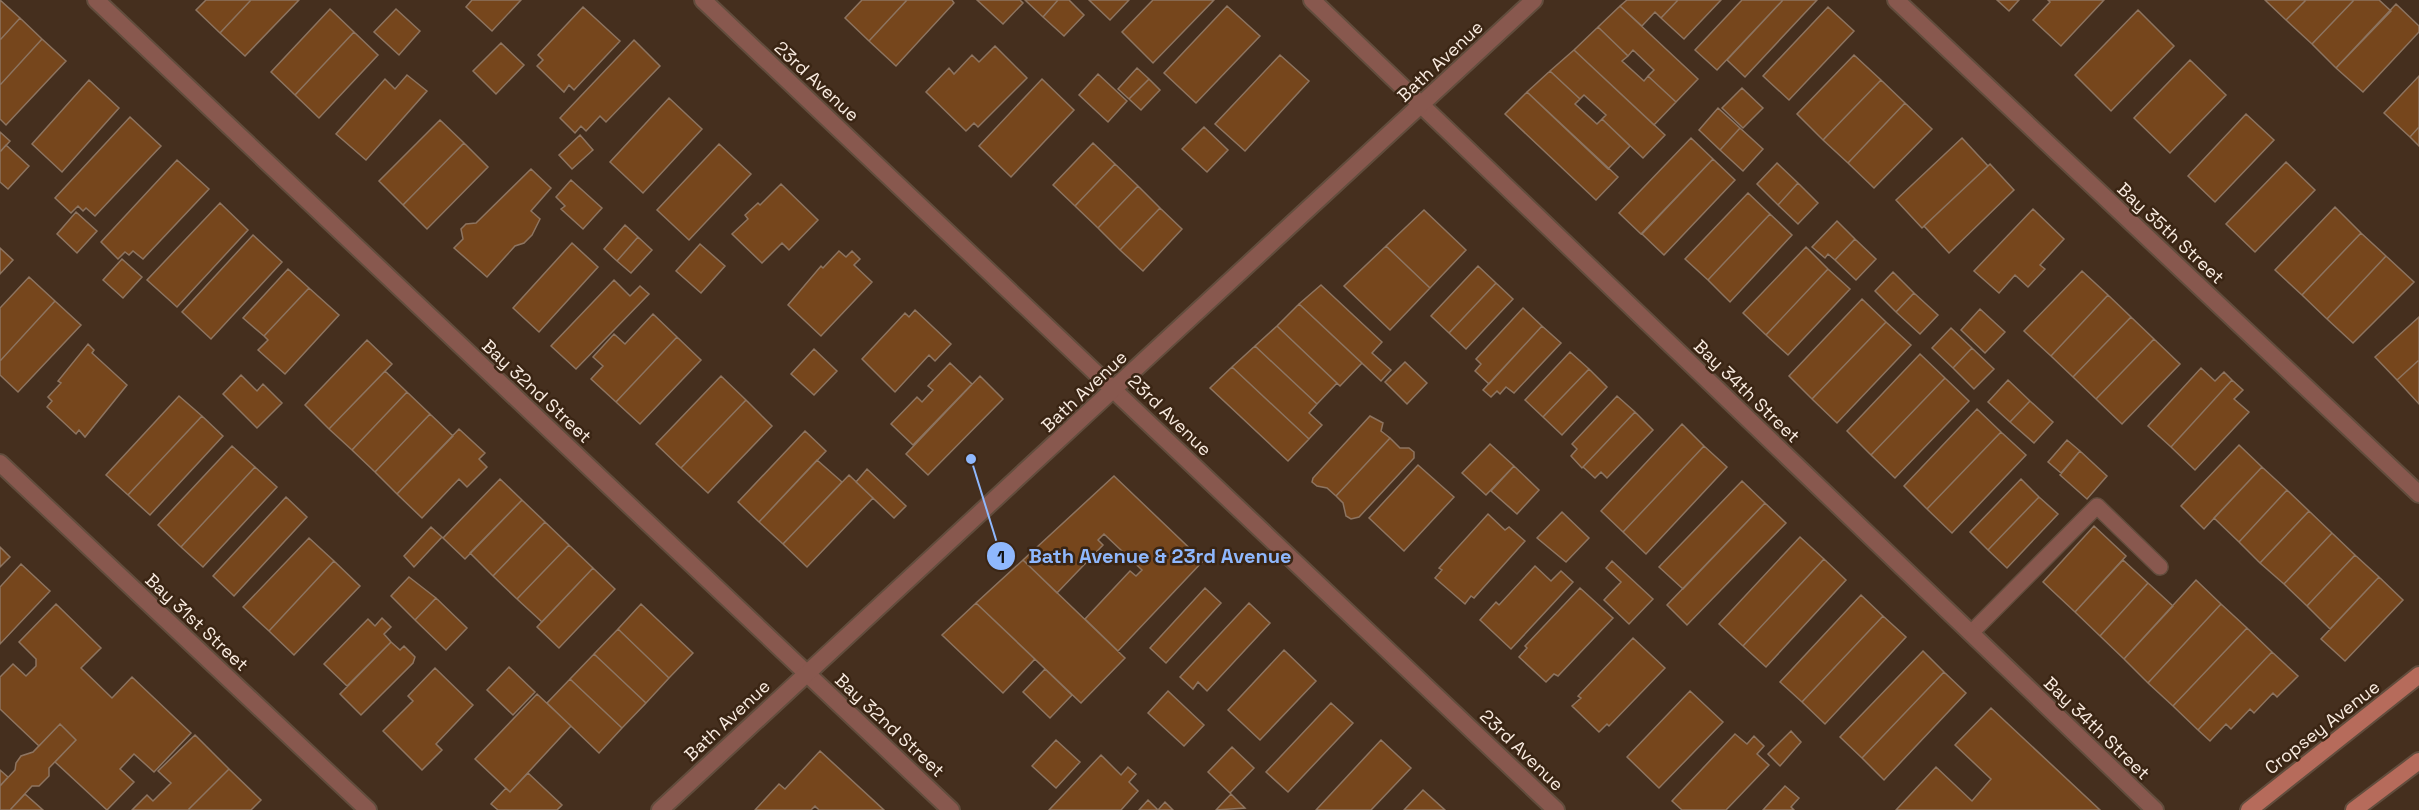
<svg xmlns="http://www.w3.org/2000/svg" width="2419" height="810" font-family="'Space Grotesk',sans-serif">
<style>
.building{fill:#76461c;stroke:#8d7460;stroke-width:1.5}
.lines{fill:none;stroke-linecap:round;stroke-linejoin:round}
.service-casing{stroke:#624d3d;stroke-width:18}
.minor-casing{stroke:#624d3d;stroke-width:20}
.tertiary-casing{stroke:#624d3d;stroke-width:20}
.secondary-casing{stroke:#624d3d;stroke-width:20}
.service{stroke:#88584e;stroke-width:15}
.minor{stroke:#88584e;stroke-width:16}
.tertiary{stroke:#88584e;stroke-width:16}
.secondary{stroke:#b66b5b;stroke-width:16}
.labels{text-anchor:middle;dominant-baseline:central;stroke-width:5;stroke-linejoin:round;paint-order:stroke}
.street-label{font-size:18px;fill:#f9ebe0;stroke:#3a2514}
.leader{fill:none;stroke:#8fb8fd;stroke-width:2}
.callout-dot{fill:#8fb8fd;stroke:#3a2514;stroke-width:2}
.mark-label{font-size:18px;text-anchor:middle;font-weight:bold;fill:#111}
.callout-label{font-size:20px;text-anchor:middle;font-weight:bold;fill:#8fb8fd;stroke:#3a2514;stroke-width:5;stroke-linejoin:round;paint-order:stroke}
</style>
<rect width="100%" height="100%" fill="#452f1e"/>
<!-- building -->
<path class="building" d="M0,0l20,18 -20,22z
M206,0h45l-31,33 -24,-23z
M251,0h48l-54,56 -25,-23z
M472,0h49l-29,31 -26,-24z
M862,0h45l-38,41 -24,-23z
M907,0h45l2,3 -58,63 -27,-25z
M977,0h43l3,3 -20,21z
M1025,0h33l-15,17z
M1058,0h11l15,15 -20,21 -21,-19z
M1089,0h40l-19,20z
M1153,0h61l-61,63 -31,-31z
M1627,0h51l-17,18 -6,-6 -13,14 -22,-20z
M1678,0h43l-37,39 -23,-21z
M1742,0h41l-66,70 -22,-20z
M1783,0h34l-72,77 -18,-17z
M1997,0h22l-10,11z
M2048,0h56l-43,46 -28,-26 17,-18z
M2265,0h41l-20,20z
M2306,0h48l-42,44 -26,-24z
M2354,0h25l12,11 -55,57 -24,-24z
M2396,4l23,22v6l-56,60 -27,-24z
M1227,6l33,30 -64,67 -32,-30z
M1620,6l78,73 -22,23 -28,-26 6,-6 -21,-20 -5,6 -30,-29z
M583,7l37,34 -46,49 -5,-5 -5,7 -27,-26 6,-6 -5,-5z
M1828,7l26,24 -65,69 -26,-24z
M330,9l24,23 -59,63 -24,-23z
M396,9l24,22 -21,24 -25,-23z
M2138,10l36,36 -63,65 -36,-36z
M20,18l22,21 -42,46v-45z
M1598,27l30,29 -6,5 22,20 4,-5 28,26 -22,23 -80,-75z
M354,32l24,23 -59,63 -24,-23z
M42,39l24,22 -60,64 -6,-6v-34z
M634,40l26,26 -54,56 -6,-6 -14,15 -5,-5 -6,7 -15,-15z
M501,43l23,22 -28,29 -23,-23z
M995,46l32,32 -49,49 -4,-4 -8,8 -40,-39 23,-24 5,6 18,-19 7,7z
M1574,50l91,85 -22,23 -41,-39 4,-4 -22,-20 -4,4 -30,-28z
M1280,55l29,26 -64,70 -30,-27z
M1854,55l27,25 -58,60 -26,-26z
M2190,60l36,35 -56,58 -36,-35z
M1137,68l12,11 -20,20 -11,-10z
M1550,71l30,28 -5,5 22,20 5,-5 28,27 -22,23 -81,-77z
M1098,74l29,27 -19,21 -29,-27z
M407,75l20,16 -61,69 -30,-26 49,-55 10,10z
M2419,76v51l-9,10 -26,-24z
M1042,79l32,31 -63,67 -32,-31z
M1149,79l11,11 -19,20 -12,-11z
M89,80l30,28 -57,64 -30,-28z
M1881,80l24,23 -57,60 -25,-23z
M1742,88l21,20 -20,20 -21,-20z
M1527,92l91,85 -22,23 -91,-86z
M669,98l33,31 -59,64 -33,-31z
M1905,103l27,26 -58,59 -26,-25z
M1718,108l22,20 -20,22 -21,-20z
M2246,114l28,26 -59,62 -27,-26z
M130,117l31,29 -66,70 -9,-8 -3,3 -5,-5 -7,7 -16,-15z
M440,120l24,23 -61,62 -24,-24z
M1204,127l24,23 -21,22 -25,-23z
M2419,127v19l-9,-9z
M1740,128l23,21 -20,22 -23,-21z
M0,132l10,9 -10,11z
M580,135l13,15 -21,19 -13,-14z
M1691,138l22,21 -72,75 -22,-21z
M1962,138l26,28 -66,62 -26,-28z
M464,143l24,24 -61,62 -24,-24z
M1093,143l22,21 -40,42 -22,-21z
M719,144l32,30 -62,66 -32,-30z
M6,145l23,21 -21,23 -8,-7v-30z
M1713,159l22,21 -71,75 -22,-21z
M177,160l32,29 -66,70 -10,-8 -4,4 -4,-3 -7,7 -17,-17z
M2286,162l29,28 -60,62 -29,-28z
M1777,163l21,20 -20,22 -21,-21z
M1115,164l23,22 -40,42 -23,-22z
M1990,164l24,26 -65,63 -25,-27z
M531,169l20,19 -20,23 9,8 -8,16 -8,8 -9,3 -28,31 -33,-29 9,-9 -2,-10 5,-5 10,-1z
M571,180l31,28 -19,21 -22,-20 4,-3 -9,-9z
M1798,183l20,20 -20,21 -20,-19z
M781,184l37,36 -29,30 -7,-7 -20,20 -30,-29 16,-15 -3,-4 13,-12 2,2z
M1138,186l22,22 -40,42 -22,-22z
M1748,193l22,21 -62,66 -23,-21z
M220,203l28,27 -71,77 -30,-27z
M2335,207l26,26 -59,62 -27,-25z
M1160,208l22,21 -39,42 -23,-21z
M2033,209l31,30 -24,26 5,4 -17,18 -13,-12 -16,18 -25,-22z
M1424,210l42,40 -36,38 -44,-42z
M76,212l21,19 -20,22 -20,-19z
M1770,214l22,21 -62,67 -22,-22z
M1837,221l18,18 -20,21 -7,-6 -3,4 -13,-11z
M625,225l13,12 -21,24 -13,-12z
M2361,233l25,23 -59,63 -25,-24z
M253,235l29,27 -71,77 -29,-27z
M638,237l14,13 -21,23 -14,-12z
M1855,239l21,20 -20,21 -21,-20z
M572,243l26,24 -59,65 -26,-24z
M700,244l25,22 -24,27 -25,-22z
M1386,246l44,42 -40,42 -46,-44z
M1806,247l22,22 -62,66 -23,-22z
M0,248l13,12 -13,14z
M839,251l7,6 6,-6 8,8 -6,6 18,17 -51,54 -33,-31 33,-39 2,2z
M2386,256l28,26 -61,61 -26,-24z
M122,259l20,18 -19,21 -20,-18z
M1478,266l18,17 -47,50 -18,-17z
M288,269l21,19 -45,48 -21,-18z
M1828,269l22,20 -62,66 -22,-20z
M2082,271l26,24 -57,61 -27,-25z
M1893,272l21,21 -18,19 -21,-21z
M29,277l26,24 -55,60v-53z
M614,280l16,16 10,-10 9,8 -73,75 -25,-23z
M1496,283l17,16 -47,50 -17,-16z
M1321,285l61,57 -10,11 19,17 -10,11 -82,-77z
M309,288l30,27 -54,59 -27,-24 10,-10 -4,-4z
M1914,293l24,22 -18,19 -24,-22z
M2108,295l23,22 -58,60 -22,-21z
M1862,299l24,23 -74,77 -23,-23z
M55,301l26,24 -63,67 -18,-17v-14z
M1299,304l63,59 -22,23 -63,-60z
M1523,308l19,18 -53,58 -14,-13 6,-7 -5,-5z
M1980,309l25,23 -20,21 -24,-23z
M915,310l36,34 -16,17 -6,-6 -34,37 -33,-33 43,-46 4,4z
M653,314l24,23 -61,65 -25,-23 12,-13 -10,-9 21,-23 11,10z
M2131,317l23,22 -58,60 -23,-22z
M2419,317v43l-22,20 -22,-23z
M1886,322l25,23 -74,78 -25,-24z
M1277,326l60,57 -20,21 -62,-58z
M1542,326l19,17 -47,50 -8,-6 -6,7 -3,-3 -6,6 -8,-7z
M1951,328l21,20 -19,20 -21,-20z
M677,337l24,23 -61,64 -24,-22z
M2154,339l26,25 -58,60 -26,-25z
M367,340l25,24 -63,65 -24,-24z
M88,344l6,6 -2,3 35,32 -42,52 -6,-7 -3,4 -29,-27 5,-6 -4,-4 13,-14 -3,-2z
M1255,346l62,58 -8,9 13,12 -13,14 -77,-72z
M1972,348l22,21 -20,20 -21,-21z
M814,349l23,22 -23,24 -23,-21z
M1570,352l19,17 -46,48 -18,-17z
M1920,354l25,24 -74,77 -24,-24z
M2419,360v44l-22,-24z
M1405,362l22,21 -20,21 -22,-22z
M950,363l22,21 -59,61 -22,-21 26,-27 5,5 11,-12 -5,-4z
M1232,367l77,72 -21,22 -78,-73z
M2201,368l14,13 9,-9 8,8 -61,67 -23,-21z
M1589,369l18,18 -45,48 -19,-18z
M385,371l22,21 -55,58 -23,-21z
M241,375l16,16 6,-7 19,19 -25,25 -34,-34z
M721,376l25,24 -65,68 -25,-24z
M980,376l23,23 -75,76 -22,-21z
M1945,378l24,23 -74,77 -24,-23z
M2008,380l22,21 -20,21 -22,-20z
M2232,380l11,10 -9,9 15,13 -54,58 -24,-23z
M407,392l23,22 -55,58 -23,-22z
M179,396l23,20 -74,79 -22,-20z
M1617,396l18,16 -53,56 -11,-12 6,-7 -5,-5z
M746,400l26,26 -64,67 -27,-25z
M2030,401l23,21 -19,21 -24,-21z
M1977,409l24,23 -74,77 -23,-23z
M1635,412l18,18 -46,48 -6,-6 -6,6 -12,-11z
M430,414l23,22 -56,58 -22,-22z
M202,416l21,20 -73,79 -22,-20z
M1370,416l13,7 -2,8 9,7 -54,58 -9,-8 -10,-2 -5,-4 1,-4z
M1682,424l22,22 -81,86 -22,-21z
M459,429l26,24 -6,6 8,8 -20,20 -8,-8 -37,39 -25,-24z
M805,431l21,20 -67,71 -21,-20z
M2001,432l25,23 -74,78 -25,-24z
M1390,438l10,10h9l5,4v6l-55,59 -8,2 -5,-3 -3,-13 -7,-7z
M2067,440l13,11 -19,22 -13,-11z
M1490,444l24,22 -28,29 -24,-22z
M2239,445l23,22 -58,62 -23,-23z
M232,446l23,21 -74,80 -23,-22z
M1704,446l23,21 -81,87 -23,-22z
M2080,451l27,25 -20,23 -27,-24z
M817,460l25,22 -59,62 -24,-22z
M1418,465l36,32 -50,54 -35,-33z
M1514,466l25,24 -22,24 -26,-23z
M255,467l22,20 -74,80 -22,-20z
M2262,467l25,23 -48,52 -25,-24z
M867,469l39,37 -12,12 -38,-36z
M849,475l24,23 -66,69 -24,-23z
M1114,476l89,85 -85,90 -33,-32 45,-48 6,5 6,-6 -38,-36 -6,6 5,5 -46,48 -34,-33z
M500,479l22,21 -57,59 -22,-21z
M2021,479l18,18 -51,53 -18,-18z
M1742,481l23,22 -82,86 -24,-22z
M2287,490l22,21 -49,52 -21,-21z
M286,497l21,20 -73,79 -21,-20z
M2039,497l19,17 -51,54 -19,-18z
M522,500l23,22 -52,54 -23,-23z
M1765,503l21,20 -99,102 -20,-20z
M2309,511l23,22 -48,51 -24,-21z
M1562,512l27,26 -23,24 -29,-24z
M1488,514l17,16 4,-3 16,14 -51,57 -3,-2 -6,8 -30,-26 7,-8 -3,-2z
M545,522l24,23 -52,54 -24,-23z
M2094,526l32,30 -51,56 -32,-30z
M431,527l11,10 -28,30 -10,-11z
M2332,533l23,22 -48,51 -23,-22z
M1800,537l24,22 -81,87 -24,-22z
M309,538l25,23 -65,70 -26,-24z
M569,545l24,23 -51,54 -25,-23z
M0,547l10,10 -10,10z
M2355,555l24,22 -49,52 -23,-23z
M1824,559l22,21 -80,87 -23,-21z
M1023,560l102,98 -44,45 -105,-100z
M2123,560l25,23 -48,53 -25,-24z
M334,561l26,25 -66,69 -25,-24z
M1612,561l41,38 -24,25 -25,-24 17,-18 -15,-14z
M21,564l29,27 -50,53v-57z
M1535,566l16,15 10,-10 12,11 -62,67 -31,-29 16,-18 3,3z
M593,568l22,21 -56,59 -22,-21z
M409,577l27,21 -21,22 -24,-24z
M2379,577l24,23 -58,61 -24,-22z
M2196,580l25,24 -73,79 -24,-24z
M2148,583l25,23 -49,53 -24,-23z
M1205,588l16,15 -55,60 -16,-15z
M1580,588l33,30 -55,58 -4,-2 -8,8 -27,-25 8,-9 -2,-2z
M1861,595l22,21 -81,86 -22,-20z
M436,598l31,30 -21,22 -31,-30z
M976,603l59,56 -32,34 -61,-58z
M1249,603l21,20 -63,68 -9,-9 -5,7 -13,-12z
M56,604l45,44 -20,20 31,30 20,-21 59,56 -37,39 -20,-18 -14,15 14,13 -27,28 -52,-48 21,-22 -16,-16 -21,22 -39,-37v-32l13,-13 13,12 10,-10v-7l-17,-17z
M641,604l52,49 -24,25 -51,-49z
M2221,604l26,24 -74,78 -25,-23z
M1883,616l23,21 -81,87 -23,-22z
M382,618l9,9 -7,7 7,8 -44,44 -23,-22 44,-45 7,7z
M2247,628l25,24 -74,78 -25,-24z
M618,629l51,49 -23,25 -52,-49z
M1633,638l32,30 -56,58 -2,-2 -8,8 -27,-26 9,-8 -3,-2z
M391,642l9,8 4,-4 11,11 -2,6 -52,52 -21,-21z
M1284,650l32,31 -56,59 -32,-30z
M1923,651l21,21 -82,86 -22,-21z
M2272,652l26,24 -21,21 -4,-4 -19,20 -4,-4 -19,20 -5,-5 -16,17 -12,-11z
M594,654l52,49 -24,25 -52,-49z
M509,667l26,25 -22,23 -26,-25z
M435,668l38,37 -37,39 6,6 -20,20 -39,-39 30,-30 -5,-5z
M1045,669l27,26 -22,23 -27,-26z
M1944,672l22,21 -82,87 -22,-22z
M570,679l52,49 -23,25 -52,-50z
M1168,691l36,34 -20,21 -36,-33z
M1690,691l33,31 -64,66 -32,-31z
M537,694l34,32 -61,66 -35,-33z
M1331,703l22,20 -65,69 -22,-20z
M1991,708l109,102h-204l40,-43 36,34 19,-22 -36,-34z
M60,724l16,16 -27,28v8l-10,10h-7l-22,24h-10v-24l15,-16 1,-7 5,-7 12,-4z
M1791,731l10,11 -21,24 -12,-12z
M1735,734l12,10 7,-8 10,10 -7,8 12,11 -43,45h-44l-10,-9z
M195,735l34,34 -41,41h-56l15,-15 6,6 18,-18 -13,-12z
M1056,740l24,22 -24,26 -24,-22z
M1381,740l30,28 -40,42h-55z
M1232,747l22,21 -24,25 -22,-21z
M820,751l64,59h-65l-4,-4 -4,4h-56l24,-26 6,5z
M1101,755l20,20 7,-8 8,7 -7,8 9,9 -17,19h-72z
M229,769l32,31 -10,10h-63z
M0,770l8,7 -8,9z
M528,773l34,32 -5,5h-59l-7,-6 15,-16 4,4z
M1785,786l14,12 -8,9 3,3h-31z
M1423,790l22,20h-41z
M25,794l18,16h-33z
M1231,794l14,14 -29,2z
M1148,800l10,10 7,-8 8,8h-34z"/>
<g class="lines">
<!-- service casing -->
<g class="service-casing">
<path id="service" d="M1971,633l126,-127 63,61"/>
</g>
<!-- minor casing -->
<g class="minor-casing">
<path id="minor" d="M96,0l855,810
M703,0l853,810
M1312,0l843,810
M1896,0l523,494
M0,463l368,347"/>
</g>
<!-- tertiary casing -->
<g class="tertiary-casing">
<path id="tertiary" d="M660,810c290,-272 583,-539 874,-810"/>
</g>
<!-- secondary casing -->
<g class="secondary-casing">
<path id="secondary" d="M2249,810l170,-135
M2354,810l65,-49"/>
</g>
<!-- service -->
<use href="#service" class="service"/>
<!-- minor -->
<use href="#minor" class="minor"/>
<!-- tertiary -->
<use href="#tertiary" class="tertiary"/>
<!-- secondary -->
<use href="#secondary" class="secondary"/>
</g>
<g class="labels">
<!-- street labels -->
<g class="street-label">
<text transform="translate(1440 61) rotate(-43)">Bath Avenue</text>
<text transform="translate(817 81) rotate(43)">23rd Avenue</text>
<text transform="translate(2171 233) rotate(43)">Bay 35th Street</text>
<text transform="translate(537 391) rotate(43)">Bay 32nd Street</text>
<text transform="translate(1084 391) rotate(-43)">Bath Avenue</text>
<text transform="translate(1747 391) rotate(44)">Bay 34th Street</text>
<text transform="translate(1170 415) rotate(44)">23rd Avenue</text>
<text transform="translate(197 622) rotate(43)">Bay 31st Street</text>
<text transform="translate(727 720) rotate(-43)">Bath Avenue</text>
<text transform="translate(890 725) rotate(43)">Bay 32nd Street</text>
<text transform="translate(2322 727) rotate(-38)">Cropsey Avenue</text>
<text transform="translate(2097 728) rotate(44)">Bay 34th Street</text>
<text transform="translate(1522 750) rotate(44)">23rd Avenue</text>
</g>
</g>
<!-- callouts -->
<path class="leader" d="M971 459L1001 556"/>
<g class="callout-dot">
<circle cx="971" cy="459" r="6"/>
<circle cx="1001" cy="556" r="15"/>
</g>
<g class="mark-label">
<text x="1001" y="563">1</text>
</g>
<g class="callout-label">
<text x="1160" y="563">Bath Avenue &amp; 23rd Avenue</text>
</g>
</svg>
